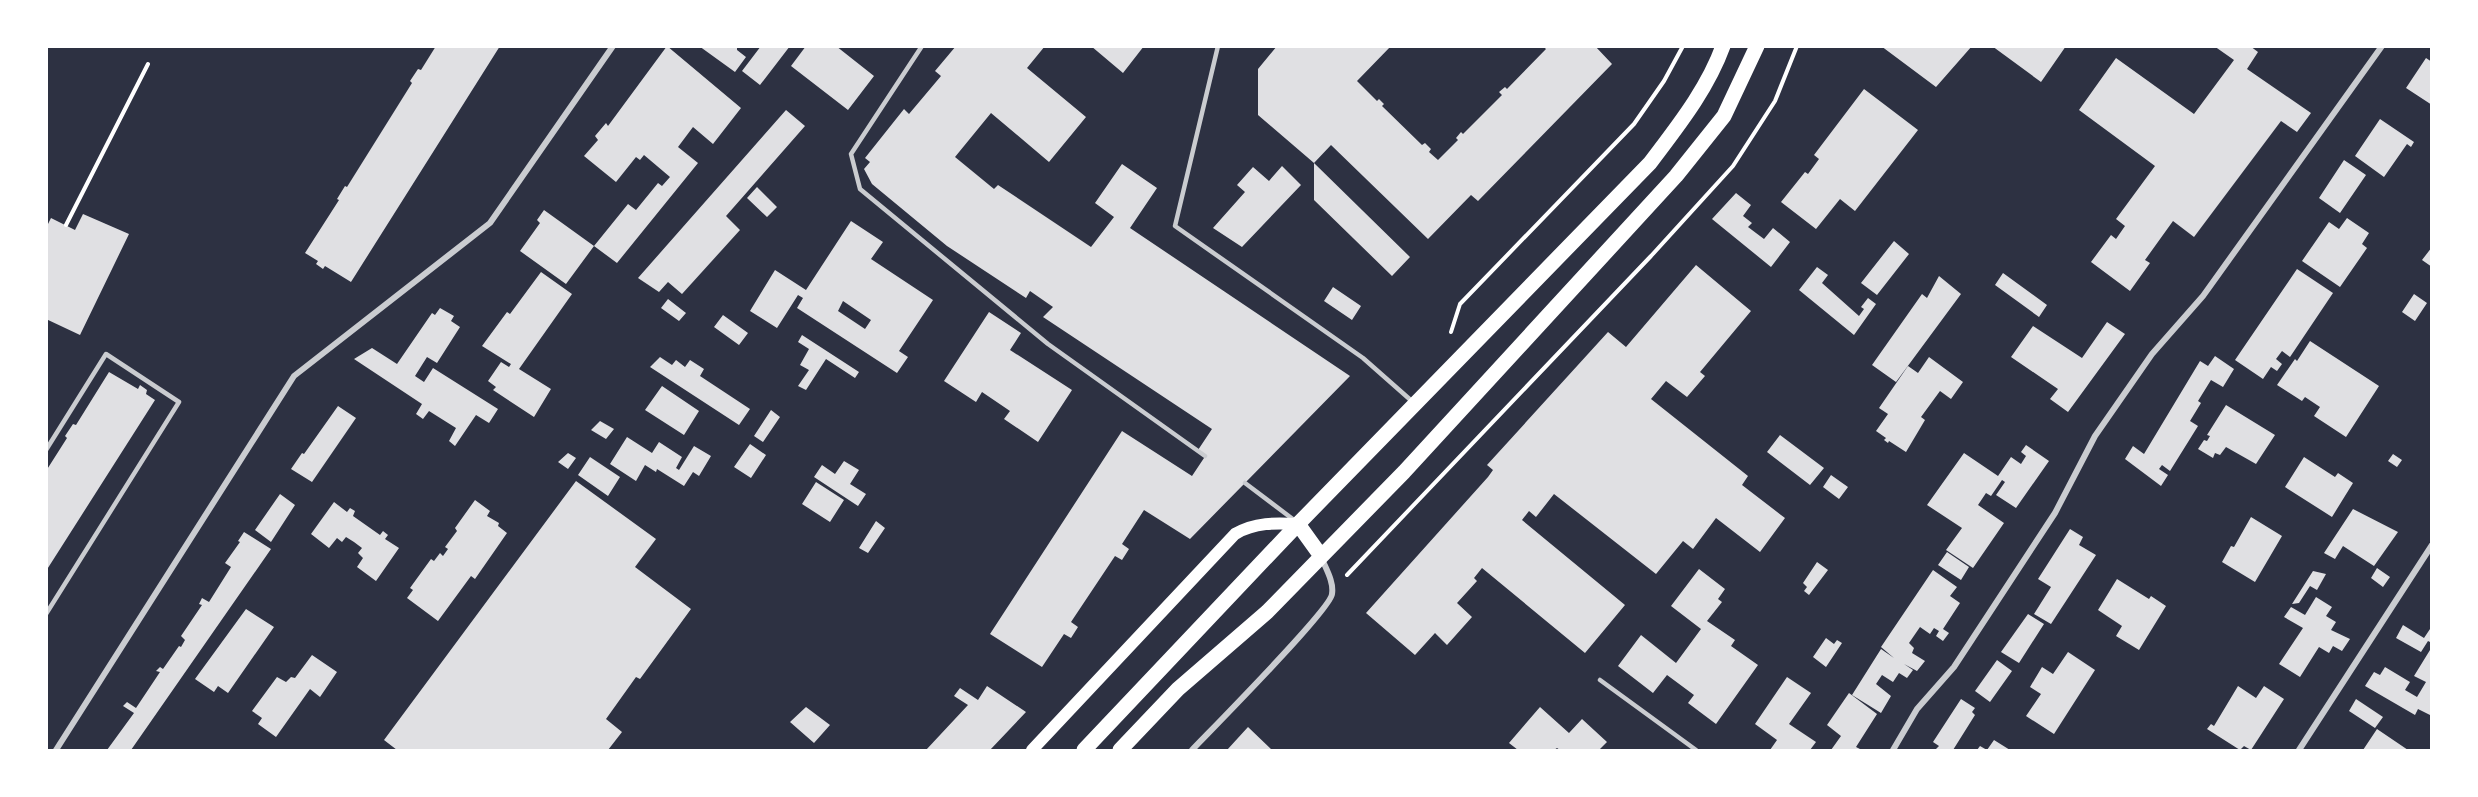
<svg xmlns="http://www.w3.org/2000/svg" width="2478" height="797" font-family="'Alegreya Sans',sans-serif">
<style>
.building{fill:#e0e0e3;fill-rule:evenodd}
.lines{fill:none;stroke-linecap:round;stroke-linejoin:round}
.path{stroke:#fff;stroke-width:4}
.service{stroke:#caccd0;stroke-width:4.5}
.minor{stroke:#caccd0;stroke-width:6}
.secondary{stroke:#fff;stroke-width:12}
.primary{stroke:#fff;stroke-width:15}
</style>
<rect width="100%" height="100%" fill="#2d3142"/>
<!-- building -->
<path class="building" d="M436,46h64l-149,236 -26,-16 -2,3 -7,-5 2,-3 -13,-8 34,-53 -2,-1 8,-13 2,1 65,-104 -2,-2 8,-12 3,1z
M667,46l74,62 -28,36 -20,-17 -15,20 20,16 -81,100 -23,-17 34,-42 8,6 22,-27 4,3 8,-9 -26,-22 -4,5 -4,-3 -20,25 -32,-26 14,-16 -3,-4 11,-13 2,3z
M699,46h38v4l9,7 -11,15z
M761,46h29l-30,39 -18,-14z
M806,46h30l38,30 -26,34 -57,-44z
M956,46h89l-18,22 59,49 -37,45 -58,-49 -36,44 39,32 4,-4 93,62 23,-30 -19,-14 27,-39 35,24 -27,40 220,148 -160,163 -46,-29 -22,34 7,5 -7,11 -7,-4 -44,66 7,5 -7,11 -7,-4 -22,33 -52,-33 132,-203 70,45 14,-21 -8,-5 14,-21 -169,-112 10,-10 -23,-16 -4,7 -79,-52 -75,-62 -8,-15 6,-7 -5,-4 39,-49 5,5 32,-38 -6,-5z
M1091,46h53l-21,27z
M1277,46h114l-34,35 20,20 2,-2 5,5 -2,2 40,39 3,-2 6,6 -2,3 9,8 20,-20 -2,-2 5,-6 2,2 39,-39 -3,-3 6,-5 2,2 39,-40 -3,-3h52l17,18 -134,137 -7,-6 -43,44 -97,-94 -17,18 96,94 -18,19 -78,-76v-37l-56,-48v-46z
M1881,46h91l-36,41z
M1992,46h74l-25,36z
M2214,46h36l8,6 -11,17 64,44 -14,19 -16,-11 -87,116 -21,-16 -28,39 5,3 -20,28 -39,-29 20,-27 5,4 9,-13 -9,-7 39,-53 -76,-56 37,-52 78,56 40,-54z
M2426,58l6,4v43l-26,-17z
M1864,89l54,41 -63,81 -15,-12 -24,30 -35,-27 24,-30 3,2 11,-15 -5,-4z
M786,110l19,16 -79,90 14,14 -58,64 -14,-12 -9,10 -21,-14z
M2380,119l34,23 -3,5 -4,-3 -23,33 -29,-21z
M2344,160l22,15 -26,38 -21,-15z
M1282,166l19,19 -59,62 -29,-19 32,-36 -8,-7 16,-18 16,14z
M757,187l20,20 -10,10 -20,-19z
M1736,193l15,12 -8,11 9,7 -4,4 16,12 9,-11 17,14 -19,25 -59,-48z
M544,210l50,36 -28,38 -46,-33 20,-28 -3,-3z
M83,214l46,20 -49,101 -34,-16v-91l5,-10 24,12z
M2347,218l22,15 -7,11 5,4 -27,39 -38,-26 27,-39 10,7z
M851,221l32,21 -12,17 62,41 -34,51 9,6 -11,16 -100,-65 6,-10 -5,-3 -21,33 -27,-17 25,-41 31,20zM843,301l28,19 -6,9 -27,-18z
M1894,241l15,13 -32,41 -16,-12z
M2432,247v20l-10,-7z
M1696,265l55,46 -51,61 5,4 -18,21 -21,-16 -15,18 97,77 -6,9 43,33 -25,34 -44,-34 -23,31 -10,-8 -27,33 -102,-80 -18,23 -7,-6 -7,9 103,85 -40,48 -103,-85 -8,10 3,3 -20,22 15,14 -25,28 -12,-12 -20,22 -49,-42 122,-136 5,-7 -6,-5 121,-133 18,15z
M1817,267l11,8 -6,8 37,33 5,-7 -3,-2 7,-9 8,6 -22,31 -55,-45z
M2297,269l36,24 -43,64 -8,-6 -6,8 6,5 -5,7 -6,-4 -8,12 -28,-19z
M541,272l31,22 -53,75 32,20 -17,28 -41,-27 3,-3 -8,-6 13,-19 8,5 2,-3 -29,-18 25,-34 3,2z
M2003,273l44,32 -8,12 -44,-32z
M1939,276l22,18 -65,88 -24,-17 50,-71 5,4z
M1333,287l28,19 -9,14 -28,-19z
M2414,294l13,9 -12,18 -13,-9z
M668,299l18,14 -7,8 -18,-13z
M440,308l14,8 -3,5 9,6 -23,36 -10,-6 -12,19 9,6 9,-14 65,41 -9,14 -13,-8 -21,31 -6,-5 7,-13 -27,-17 -6,8 -7,-5 6,-10 -68,-45 18,-11 25,16 35,-51 3,2z
M989,312l32,21 -11,17 62,40 -34,52 -34,-23 6,-8 -28,-19 -6,10 -32,-21z
M723,315l25,18 -9,12 -25,-18z
M2107,322l18,12 -57,78 -18,-13 8,-10 -47,-32 22,-31 49,32z
M802,335l57,37 -4,6 -29,-19 -20,31 -8,-4 11,-16 -9,-5 9,-16 -11,-7z
M2310,341l69,45 -33,51 -32,-21 6,-9 -15,-10 -3,4 -25,-16 18,-26 2,2z
M2215,356l19,13 -11,18 -12,-7 -13,21 3,2 -11,18 8,5 -28,45 -8,-6 -3,4 9,6 -7,11 -36,-27 8,-13 11,8 56,-93 8,5z
M660,357l12,8 4,-5 9,7 5,-7 14,9 -4,7 50,33 -11,16 -89,-58z
M1929,357l34,25 -12,17 -11,-8 -19,26 4,3 -19,32 -17,-11 -1,2 -4,-3 2,-2 -10,-7 12,-17 -9,-6 29,-42 10,7z
M109,372l29,17 2,-4 7,5 -1,4 9,6 -109,171v-100l21,-33 -2,-2 8,-12 3,1z
M662,386l37,25 -15,24 -39,-25z
M2226,405l49,30 -19,29 -30,-17 -6,8 -5,-2 -2,5 -15,-9 6,-9 3,1 3,-5 -3,-1z
M338,406l18,12 -44,64 -21,-13 11,-16 2,1z
M771,410l9,7 -17,25 -9,-6z
M600,421l14,8 -8,10 -15,-9z
M1780,435l44,33 -14,17 -43,-33z
M627,437l25,16 7,-11 23,15 -6,11 3,2 15,-24 17,10 -12,20 -6,-4 -9,14 -27,-17 -1,3 -11,-7 -9,16 -26,-17z
M750,444l16,11 -15,23 -17,-11z
M2026,445l23,16 -33,47 -20,-13 9,-13 -3,-2 -11,16 -5,-3 -8,12 26,18 -31,45 -27,-18 16,-22 -35,-23 37,-52 34,23 13,-19 10,7 5,-8 -5,-4z
M568,453l8,5 -8,11 -10,-7z
M2393,454l9,6 -5,7 -9,-6z
M590,457l30,20 -12,19 -30,-21z
M2304,457l31,20 3,-4 15,10 -21,34 -47,-30z
M844,461l15,9 -9,14 16,10 -8,12 -44,-29 8,-12 13,9z
M1831,475l17,12 -9,12 -16,-12z
M576,481l80,58 -21,28 56,42 -51,70 -4,-2 -30,42 16,13 -14,18h-211l-13,-10z
M816,482l28,18 -14,22 -28,-18z
M280,494l15,11 -24,37 -16,-12z
M475,500l15,11 -3,5 12,7 -1,3 9,7 -32,46 -4,-3 -33,45 -31,-23 6,-8 -3,-2 21,-29 3,2 6,-8 3,3 5,-7 -3,-2 12,-16 -2,-3z
M334,502l13,10 3,-4 5,3 -2,5 27,19 3,-4 5,4 -3,4 14,9 -23,33 -19,-14 6,-9 -5,-5 4,-5 -8,-6 -8,-5 -4,5 -5,-4 -8,10 -18,-14z
M2353,509l45,23 -24,34 -31,-20 -8,13 -11,-6z
M2251,517l31,19 -27,46 -33,-20 9,-16 3,1z
M876,521l9,7 -17,25 -9,-5z
M2070,529l13,8 -4,8 17,10 -45,69 -17,-10 17,-27 -13,-8z
M244,532l27,17 -140,201h-24l27,-37 -11,-7 4,-4 9,6 24,-36 -4,-1 4,-4 3,2 16,-23 2,1 4,-7 -4,-4 21,-31 -3,-1 3,-6 7,4 22,-35 -6,-4 15,-21 -2,-1z
M1947,552l22,15 -8,13 -23,-15z
M1817,562l11,8 -19,25 -5,-4 3,-4 -4,-4z
M2377,568l13,9 -7,10 -12,-9z
M1699,569l26,20 -7,10 4,3 -15,19 28,19 -4,6 27,19 -42,59 -28,-21 6,-8 -27,-20 -14,18 -35,-27 23,-31 35,28 25,-34 -30,-23z
M1933,570l24,17 -7,9 10,7 -17,26 6,4 -6,8 -7,-5 3,-5 -5,-3 -4,6 -10,-7 -11,16 5,5 -2,5 13,8 -8,10 -13,-7 9,6 -6,8 -8,-5 -6,9 -11,-7 -6,9 15,12 -10,17 -29,-18 29,-46 13,9 -13,-11z
M2313,571l13,3 -9,16 -7,-4 -11,17 -7,1z
M2117,579l32,20 2,-3 15,10 -27,44 -23,-14 6,-10 -24,-16z
M2316,597l16,10 -6,9 10,6 -5,8 19,9 -8,12 -9,-5 -4,7 -10,-6 -19,30 -21,-13 24,-36 -19,-11 7,-10 14,8z
M246,609l28,18 -46,66 -10,-7 -4,6 -19,-13z
M2028,614l16,10 -25,39 -18,-11z
M2403,625l21,13 8,-12v17l-4,-2 -7,11 -25,-14z
M1826,638l8,6 3,-4 5,3 -16,24 -13,-10z
M2430,650l2,1v65l-14,-7 -3,6 -50,-29 9,-14 6,3 5,-8 25,15 -5,8 12,7 9,-15 -12,-6z
M2068,652l27,18 -41,64 -28,-18 15,-22 -11,-7 12,-20 11,7z
M312,655l25,17 -17,25 -10,-8 -34,48 -18,-13 4,-6 -10,-7 25,-34 9,5 5,-5 4,1z
M1997,660l15,11 -22,31 -15,-11z
M1787,677l24,16 -22,31 27,18 -6,8h-40l7,-10 -22,-16z
M987,686l39,26 -36,38h-64l42,-45 -14,-9 6,-8 18,12z
M2238,686l18,12 8,-12 20,13 -33,51 -7,-4 -4,4 -33,-21 4,-5 3,2z
M1849,693l28,21 -21,33 6,3h-31l10,-14 -14,-11z
M1961,699l14,9 -3,4 3,3 -22,35h-18l4,-4 -6,-4z
M2356,699l27,18 -8,11 -26,-17z
M806,707l24,18 -16,18 -24,-21z
M1540,707l29,26 13,-14 25,23 -8,8h-39l-3,-2 -3,2h-36l-9,-7z
M1248,727l24,23h-45z
M2377,729l31,21h-45z
M1994,740l16,10h-33l3,-4 7,4z"/>
<g class="lines">
<!-- path -->
<path class="path" d="M66,225l82,-161
M1451,332l9,-28 174,-180 30,-43 19,-35
M1347,575l304,-319 82,-90 42,-65 22,-55"/>
<!-- service -->
<path class="service" d="M922,46l-71,108 9,35 188,155 157,112
M1218,46l-43,180 188,132 51,45
M46,450l60,-96 73,48 -133,212
M1245,483l49,37
M1600,680l96,70"/>
<!-- minor -->
<path class="minor" d="M56,750l238,-374 196,-153 123,-177
M1192,750c19,-20 139,-141 140,-156 2,-12 -6,-25 -10,-35
M1893,750l24,-41 37,-42 101,-154 40,-77 57,-82 51,-58 179,-250
M2299,750l133,-205"/>
<!-- secondary -->
<path class="secondary" d="M1032,750l203,-216c20,-12 41,-11 63,-10"/>
<!-- primary -->
<path class="primary" d="M1298,524l23,32
M1084,750l214,-226 352,-361c27,-36 57,-73 73,-117
M1120,750l58,-61 89,-77 137,-140 272,-296 48,-60 33,-70"/>
</g>
<!-- border -->
<rect width="2478" height="797" fill="none" stroke="#ffffff" stroke-width="96"/>
</svg>
